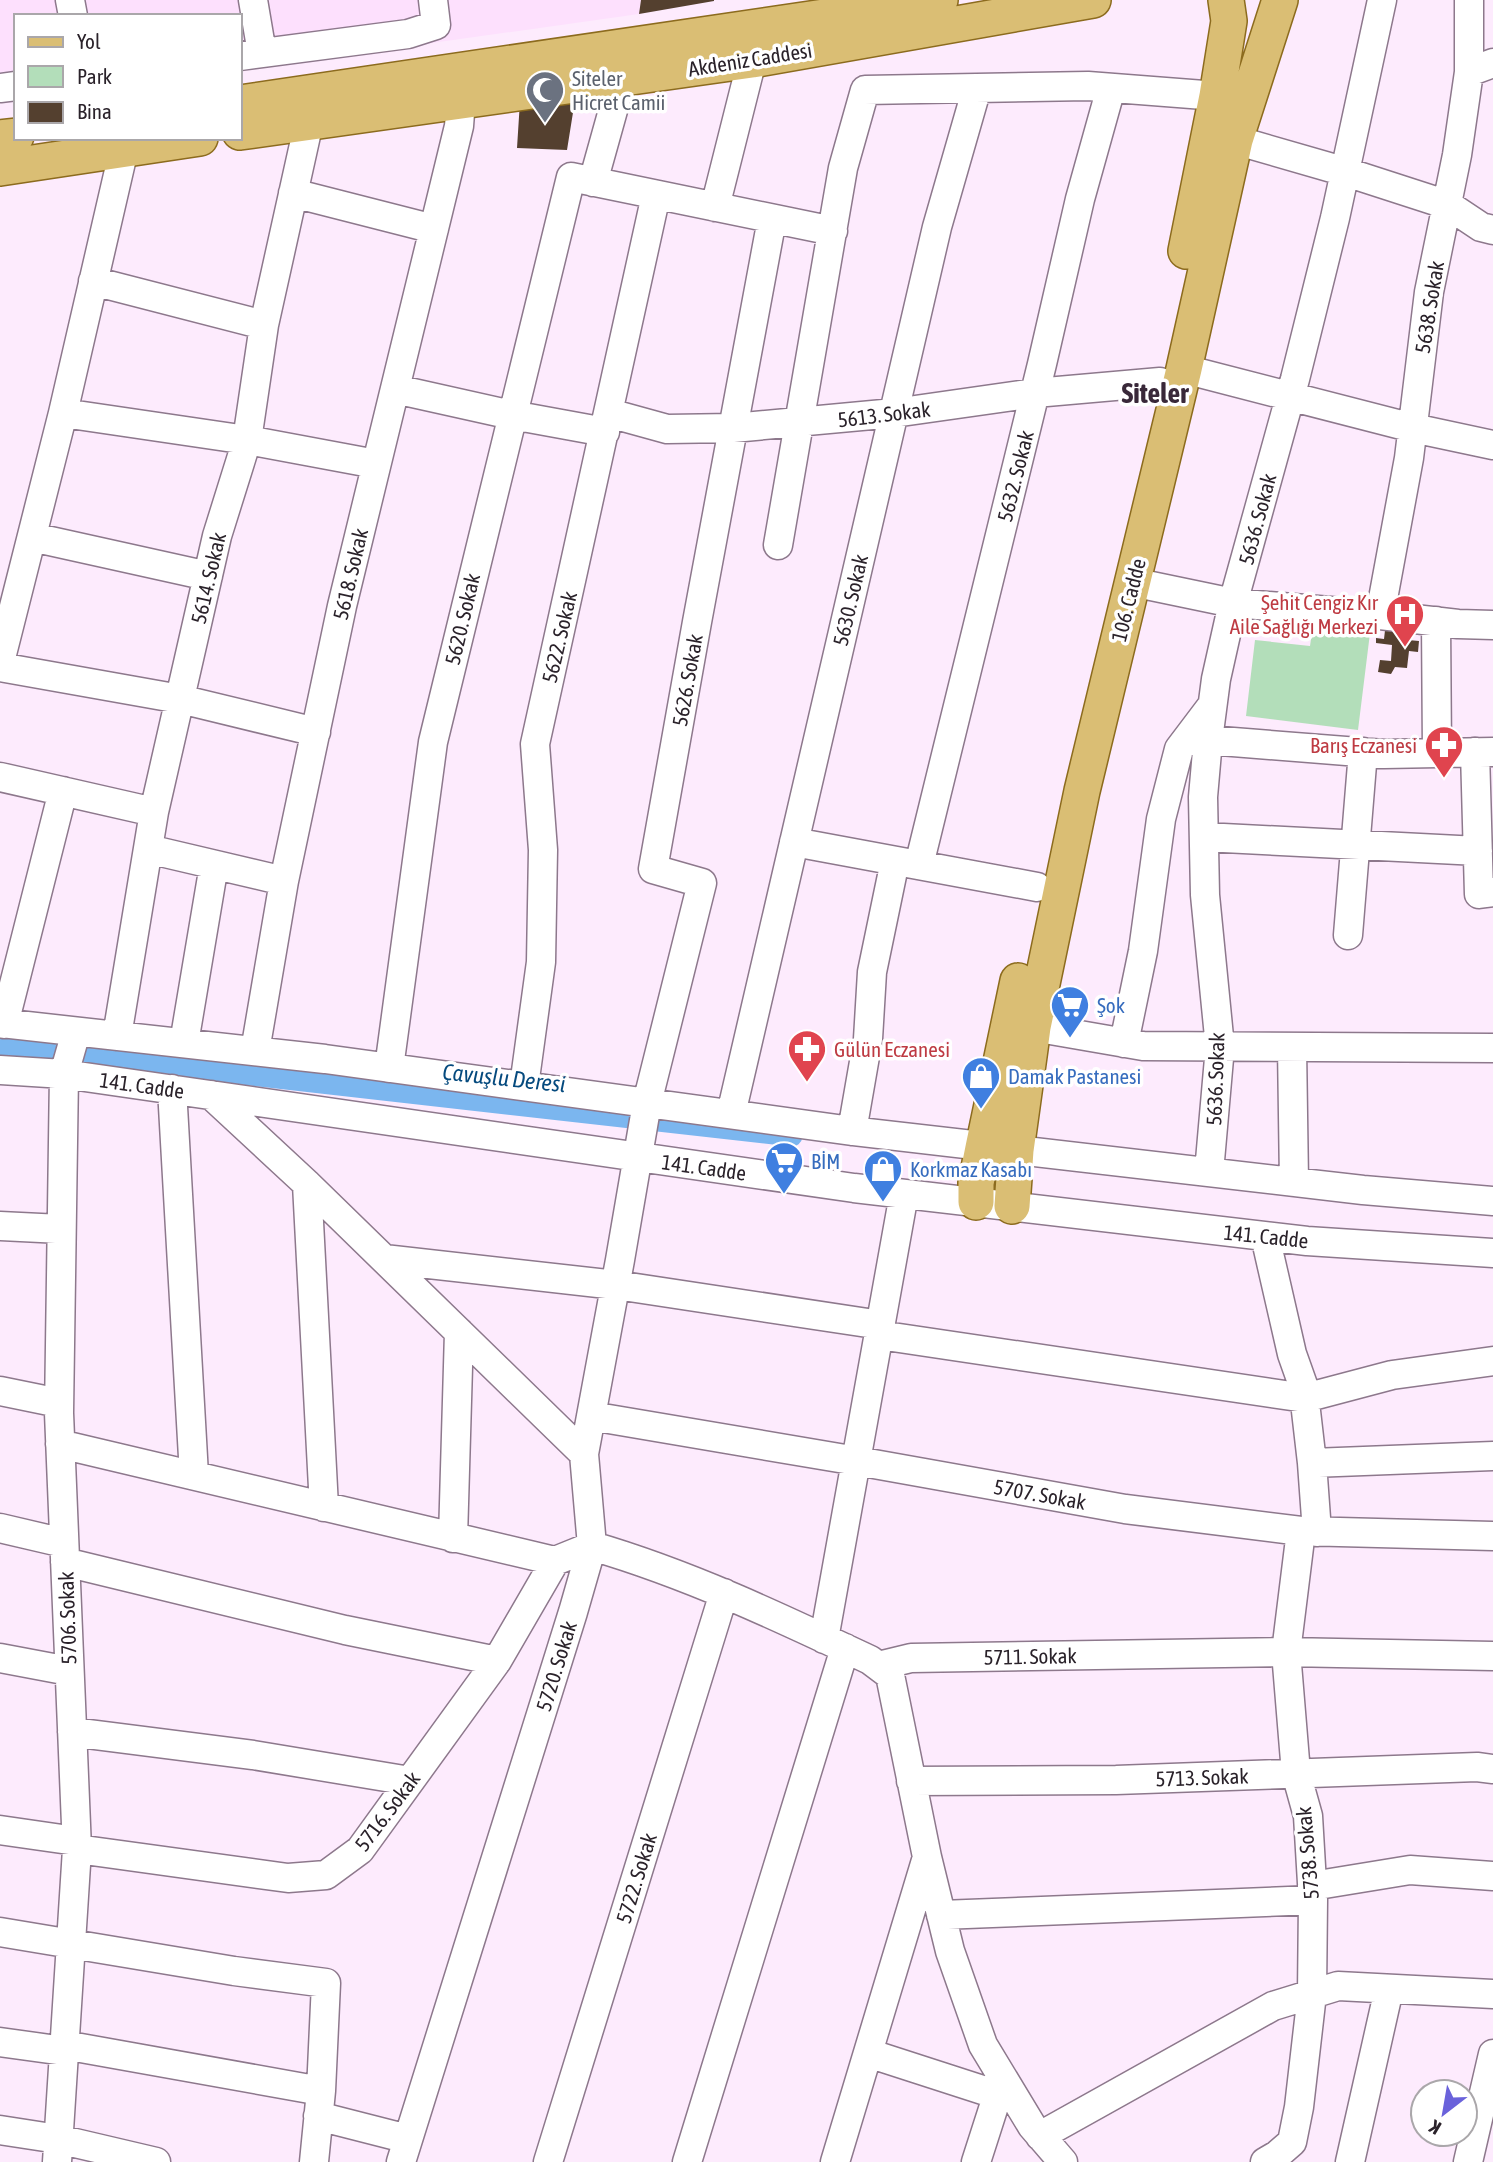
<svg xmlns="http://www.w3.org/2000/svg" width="1493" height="2162" font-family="'Asap Condensed',sans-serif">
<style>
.built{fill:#fde0fd}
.green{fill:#b3deba}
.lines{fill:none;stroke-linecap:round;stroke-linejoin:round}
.canal{stroke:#7bb6ef;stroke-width:21}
.building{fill:#54402f}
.minor-casing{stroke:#8d788c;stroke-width:31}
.major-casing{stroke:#8c6b1e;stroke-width:38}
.minor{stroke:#fff;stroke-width:28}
.major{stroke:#dabe74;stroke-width:35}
.labels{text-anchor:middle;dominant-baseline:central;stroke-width:7;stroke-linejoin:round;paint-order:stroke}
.street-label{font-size:21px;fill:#2a222a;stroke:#fff}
.worship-label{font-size:21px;fill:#5b616d;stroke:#fff;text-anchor:start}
.health-label{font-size:21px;fill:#be3a42;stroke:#fff;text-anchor:end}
.shop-label{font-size:21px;fill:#366cbe;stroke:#fff;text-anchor:start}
.water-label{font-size:23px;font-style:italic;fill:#054a7e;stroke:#fff}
.district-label{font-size:28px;font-weight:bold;fill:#392839;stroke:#fff}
</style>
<rect width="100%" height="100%" fill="#fdebfd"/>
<!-- built -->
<path class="built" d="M0,0h641l-2,14 -399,56v-54h-224v85l-16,2z"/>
<!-- green -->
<path class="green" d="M1314,618l57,7 -13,105 -112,-14 9,-76 55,6z"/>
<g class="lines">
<!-- canal -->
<path class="canal" d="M0,1047l792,89"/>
</g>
<!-- building -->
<path class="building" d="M641,0h73v1l-75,13z
M575,100l-8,50 -50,-2 3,-47z
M1386,622l23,3 -1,15 11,1 -1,11 -9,-1 -2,17 -12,-1 -4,7 -13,-2 2,-12 11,1 1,-16 -16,-2v-5l8,1z"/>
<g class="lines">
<!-- minor casing -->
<g class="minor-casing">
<path id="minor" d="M70,0l3,16
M253,0l9,53
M240,56l168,-22 28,-9 -3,-25
M1469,72l24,-9
M0,88l16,-2
M1235,140l111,32 102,33 33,22 12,3
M593,182l29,-104
M293,193l141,36
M715,207l37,-147
M93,281l171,44
M1184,369l229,59 80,17
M395,389l117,26 93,17
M63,413l184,27 129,24
M609,413l58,16 66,-1 161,-15 141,-20 125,-11
M32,537l176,39
M778,545l65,-377 22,-78 223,-4 129,10
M1132,582l101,21 147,12 78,9 35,1
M1380,615l29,-157 20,-166 28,-137 12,-83v-72
M1436,621l1,132
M0,662l63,-249 61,-264
M0,667l180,32 136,33
M1208,740l176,14 109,-2
M1475,752l4,142 14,-2
M0,777l154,35
M1204,837l274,14
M794,842l243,45
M148,849l136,32
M919,865l123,-501 38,-165 31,-111
M1348,935l15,-183
M0,1023l325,36 527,72 511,59 130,11
M4,1024l59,-233
M1033,1027l110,19 350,2
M117,1036l37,-224 63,-276 30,-96 17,-115 45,-203
M184,1043l30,-178
M1124,1043l19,-92 18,-132 18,-70 31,-41
M1292,1047l2,135
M255,1051l29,-170 58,-275 117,-480 2,-26
M389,1068l44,-326 138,-565 262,54
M0,1070l64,4 790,114 453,53 186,12
M524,1086l17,-124 2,-112 -8,-106 121,-549
M172,1089l22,386
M211,1095l96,89 277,270
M731,1114l206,-887 40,-139
M852,1131l16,-92 4,-67 23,-111
M1209,1172l11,-125 -15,-152 -2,-98 5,-57 8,-61 17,-76 62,-224 40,-161 47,-218
M307,1184l17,323
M0,1226l61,3
M1265,1236l27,118 11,31 9,78 5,69
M384,1259l232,26 265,40
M879,1335l426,63 87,-23 101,-14
M0,1391l59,12
M591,1416l266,45 268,48 176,22 192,5
M60,1444l495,117
M1312,1463l181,-7
M0,1528l64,15
M453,1538l6,-206
M592,1546c96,28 187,71 278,114l20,15 37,182 23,94 33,94 49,81 31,36
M65,1562l280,68 152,31
M824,1639l80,-445
M0,1658l69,13
M878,1666l33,-8 375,-6 207,4
M72,1732l181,23 157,26
M911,1781l205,-1 361,-13 16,2
M0,1830l76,11
M77,1849l211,29 38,-3 34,-25 137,-189 58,-100 37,-15
M1312,1886l98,-16 83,6
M941,1915l372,-15
M0,1932l234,39 92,12 -5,108 -7,71
M0,2042l64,9
M64,2045l257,46
M868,2053l130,42
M318,2116l90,23
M0,2130l58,9 98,23
M1040,2136l233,-130 65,-20 155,8
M57,2162l20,-313 -18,-436 5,-339 12,-42
M401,2162l172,-550 19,-66 -8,-92 36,-194 27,-157 55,-220 -49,-14 44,-247 75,-403
M548,2162l176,-569
M687,2162l158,-514
M835,2162l92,-305
M976,2162l27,-84
M1265,2162l12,-7 15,-13 7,-35 13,-113 1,-94 -5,-84 -12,-43 -10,-121 15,-121
M1350,2162l39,-173
M1468,2162l25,-108"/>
</g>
<!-- major casing -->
<g class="major-casing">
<path id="major" d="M240,103l700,-103
M240,132l512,-72 341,-60
M0,138l16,-2
M0,168l200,-30
M1186,251l31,-155 12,-75 -3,-21
M976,1202v-19l7,-35 35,-167
M1012,1206l4,-56 17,-123 49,-236 102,-422 51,-229 45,-140"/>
</g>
<!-- minor -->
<use href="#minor" class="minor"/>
<!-- major -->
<use href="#major" class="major"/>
</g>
<!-- icons -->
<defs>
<g id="mosque-pin" transform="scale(2.0125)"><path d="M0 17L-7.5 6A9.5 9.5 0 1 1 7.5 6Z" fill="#6b7280" stroke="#fff"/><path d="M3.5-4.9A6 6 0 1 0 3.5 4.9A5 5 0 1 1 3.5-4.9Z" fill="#fff"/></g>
<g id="hospital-pin" transform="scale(2.0125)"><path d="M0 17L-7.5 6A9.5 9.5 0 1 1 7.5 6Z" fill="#e0444e" stroke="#fff"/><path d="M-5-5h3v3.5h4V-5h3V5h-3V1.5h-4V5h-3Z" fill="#fff"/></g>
<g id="pharmacy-pin" transform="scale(2.0125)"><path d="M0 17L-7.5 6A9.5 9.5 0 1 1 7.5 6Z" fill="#e0444e" stroke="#fff"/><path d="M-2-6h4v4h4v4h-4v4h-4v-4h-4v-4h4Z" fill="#fff"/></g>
<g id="supermarket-pin" transform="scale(2.0125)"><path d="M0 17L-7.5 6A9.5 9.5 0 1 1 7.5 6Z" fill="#3f7fe0" stroke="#fff"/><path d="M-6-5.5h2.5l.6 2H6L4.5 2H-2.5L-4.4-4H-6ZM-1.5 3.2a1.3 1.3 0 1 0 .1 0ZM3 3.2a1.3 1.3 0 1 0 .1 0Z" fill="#fff"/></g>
<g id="shop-pin" transform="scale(2.0125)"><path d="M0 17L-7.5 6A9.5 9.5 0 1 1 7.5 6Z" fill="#3f7fe0" stroke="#fff"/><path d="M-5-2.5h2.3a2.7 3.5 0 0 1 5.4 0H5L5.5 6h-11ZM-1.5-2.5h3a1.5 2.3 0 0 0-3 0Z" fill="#fff"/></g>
</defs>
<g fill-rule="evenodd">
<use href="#mosque-pin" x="545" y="90"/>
<use href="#hospital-pin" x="1405" y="614"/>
<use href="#pharmacy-pin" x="1444" y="745"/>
<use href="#supermarket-pin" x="1070" y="1005"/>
<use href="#pharmacy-pin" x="807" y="1049"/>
<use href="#shop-pin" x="981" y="1076"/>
<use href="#supermarket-pin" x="784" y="1161"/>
<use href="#shop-pin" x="883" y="1169"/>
</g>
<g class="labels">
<!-- street labels -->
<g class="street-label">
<text transform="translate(750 59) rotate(-9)">Akdeniz Caddesi</text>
<text transform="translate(1429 307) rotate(-81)">5638. Sokak</text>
<text transform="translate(884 414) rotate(-7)">5613. Sokak</text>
<text transform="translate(1015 476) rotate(-76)">5632. Sokak</text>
<text transform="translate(1257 519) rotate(-75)">5636. Sokak</text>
<text transform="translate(350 574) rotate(-77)">5618. Sokak</text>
<text transform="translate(208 578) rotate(-77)">5614. Sokak</text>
<text transform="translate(850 600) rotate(-77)">5630. Sokak</text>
<text transform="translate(1128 600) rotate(-76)">106. Cadde</text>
<text transform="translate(462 619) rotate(-77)">5620. Sokak</text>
<text transform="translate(559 637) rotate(-77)">5622. Sokak</text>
<text transform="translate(687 680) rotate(-80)">5626. Sokak</text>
<text transform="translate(1215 1079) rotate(-88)">5636. Sokak</text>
<text transform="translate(142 1085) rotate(8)">141. Cadde</text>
<text transform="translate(704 1167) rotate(8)">141. Cadde</text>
<text transform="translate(1266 1236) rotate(6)">141. Cadde</text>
<text transform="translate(1040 1494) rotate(10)">5707. Sokak</text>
<text transform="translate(67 1618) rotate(-92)">5706. Sokak</text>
<text transform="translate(1030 1656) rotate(-1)">5711. Sokak</text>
<text transform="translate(556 1666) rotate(-73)">5720. Sokak</text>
<text transform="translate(1202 1777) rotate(-2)">5713. Sokak</text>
<text transform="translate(387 1811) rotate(-53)">5716. Sokak</text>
<text transform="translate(1307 1853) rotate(-95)">5738. Sokak</text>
<text transform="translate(636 1878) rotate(-73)">5722. Sokak</text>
</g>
<!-- worship labels -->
<g class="worship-label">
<text x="572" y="78">Siteler<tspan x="572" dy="24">Hicret Camii</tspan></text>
</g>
<!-- health labels -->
<g class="health-label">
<text x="1378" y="602">Şehit Cengiz Kır<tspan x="1378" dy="24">Aile Sağlığı Merkezi</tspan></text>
<text x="1417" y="745">Barış Eczanesi</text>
<text x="834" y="1049" text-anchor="start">Gülün Eczanesi</text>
</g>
<!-- shop labels -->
<g class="shop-label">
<text x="1097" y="1005">Şok</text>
<text x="1008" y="1076">Damak Pastanesi</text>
<text x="811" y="1161">BİM</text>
<text x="910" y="1169">Korkmaz Kasabı</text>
</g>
<!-- water labels -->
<g class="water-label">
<text transform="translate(504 1078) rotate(6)">Çavuşlu Deresi</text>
</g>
<!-- district labels -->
<g class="district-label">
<text x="1155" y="393">Siteler</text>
</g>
</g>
<!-- legend -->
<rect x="14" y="14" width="228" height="126" fill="#ffffff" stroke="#aaa7aa" stroke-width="2"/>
<rect x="28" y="37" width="35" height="10" fill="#dabe74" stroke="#aaa7aa" stroke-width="2"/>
<text x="77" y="49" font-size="21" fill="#2a222a">Yol</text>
<rect x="28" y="66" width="35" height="21" fill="#b3deba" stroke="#aaa7aa" stroke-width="2"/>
<text x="77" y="84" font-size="21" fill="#2a222a">Park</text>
<rect x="28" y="102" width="35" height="21" fill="#54402f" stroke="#aaa7aa" stroke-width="2"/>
<text x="77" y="119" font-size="21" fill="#2a222a">Bina</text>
<!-- north arrow -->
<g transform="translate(1444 2113) rotate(211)"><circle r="33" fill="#ffffff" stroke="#aaa7aa" stroke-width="2"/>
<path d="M0-5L12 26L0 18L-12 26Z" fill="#6a62db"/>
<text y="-10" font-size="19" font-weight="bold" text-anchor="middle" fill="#2a222a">K</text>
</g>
</svg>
